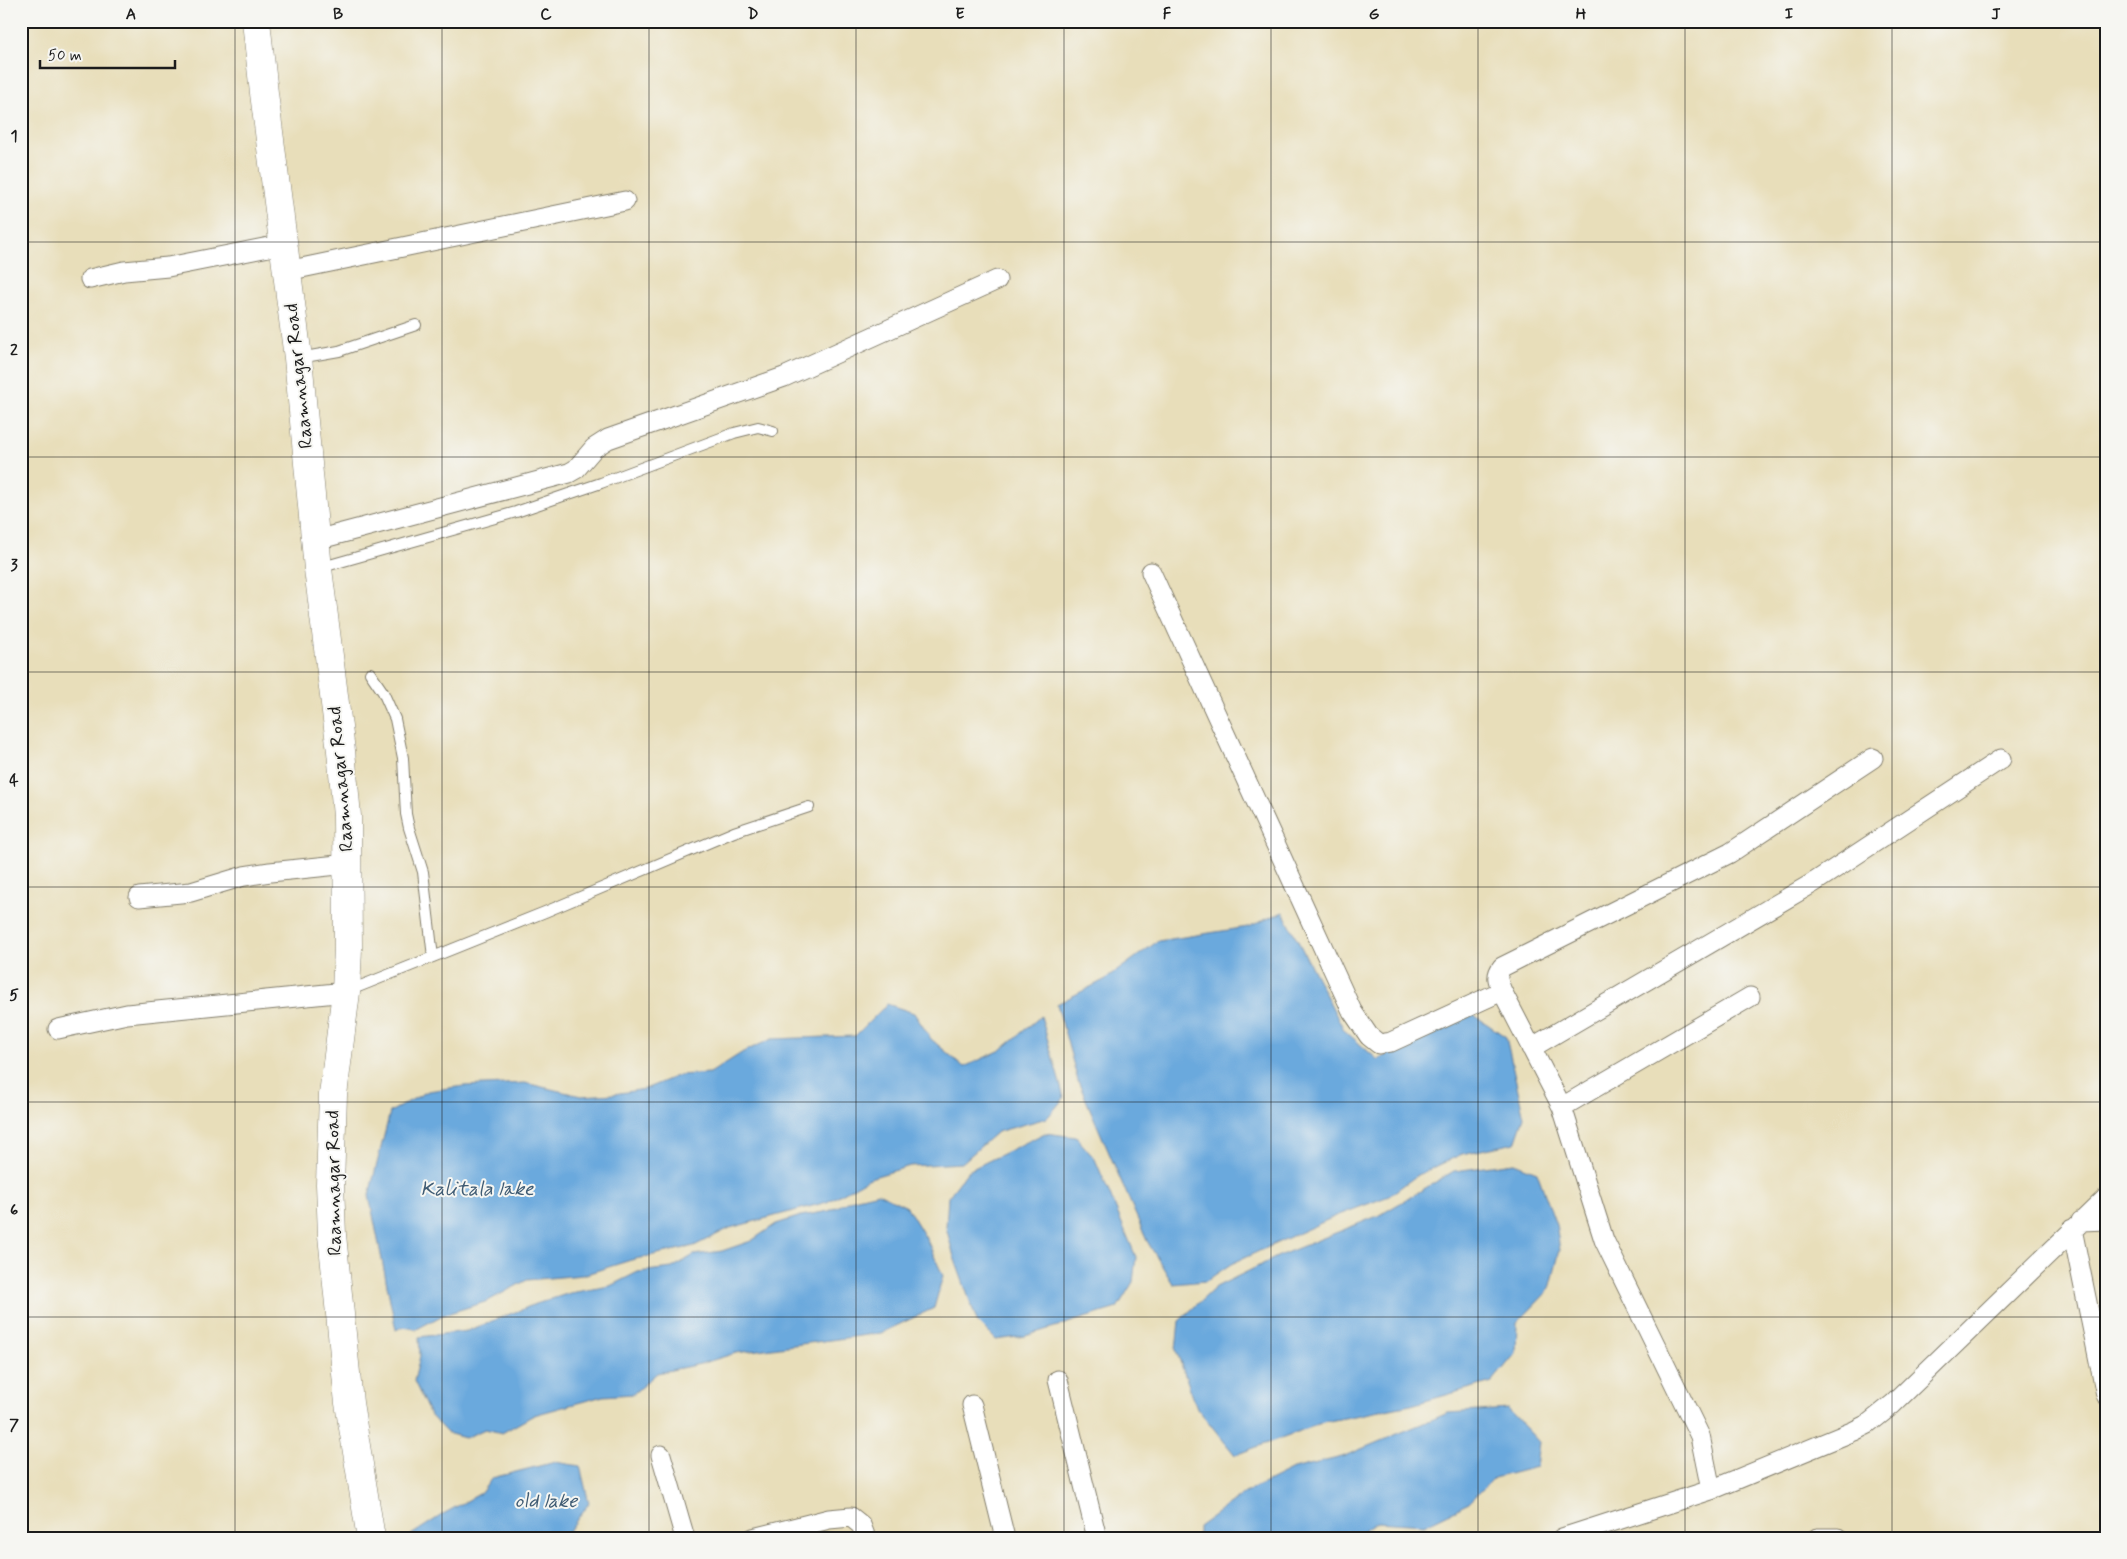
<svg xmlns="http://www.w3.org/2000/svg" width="2127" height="1559" font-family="Mynerve,sans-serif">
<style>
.water{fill:#6aa9dd;stroke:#43627c}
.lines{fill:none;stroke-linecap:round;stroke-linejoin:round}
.lane-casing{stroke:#827d6b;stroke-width:12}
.street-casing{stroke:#827d6b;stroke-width:21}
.highway-casing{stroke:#827d6b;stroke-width:29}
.lane{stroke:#fff;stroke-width:10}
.street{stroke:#fff;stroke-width:19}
.highway{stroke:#fff;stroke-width:28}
.grid{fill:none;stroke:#1c1c1c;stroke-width:1;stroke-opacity:0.55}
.labels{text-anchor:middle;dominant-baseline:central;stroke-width:4;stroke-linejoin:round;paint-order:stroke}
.street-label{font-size:19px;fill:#1c1c1c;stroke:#f6f6f2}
.water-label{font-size:20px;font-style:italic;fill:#3f5b73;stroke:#f6f6f2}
.neatline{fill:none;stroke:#1c1c1c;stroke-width:2}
.grid-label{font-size:16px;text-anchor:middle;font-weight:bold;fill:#1c1c1c}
</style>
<rect width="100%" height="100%" fill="#f6f6f2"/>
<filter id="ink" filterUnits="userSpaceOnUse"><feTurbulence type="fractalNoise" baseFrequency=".02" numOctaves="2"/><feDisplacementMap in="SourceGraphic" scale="10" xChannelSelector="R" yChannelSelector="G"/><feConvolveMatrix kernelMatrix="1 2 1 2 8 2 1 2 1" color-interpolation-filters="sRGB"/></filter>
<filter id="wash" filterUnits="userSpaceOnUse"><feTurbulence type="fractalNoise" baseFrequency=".0096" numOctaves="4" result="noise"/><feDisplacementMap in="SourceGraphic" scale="20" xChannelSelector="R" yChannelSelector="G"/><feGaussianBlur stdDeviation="1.12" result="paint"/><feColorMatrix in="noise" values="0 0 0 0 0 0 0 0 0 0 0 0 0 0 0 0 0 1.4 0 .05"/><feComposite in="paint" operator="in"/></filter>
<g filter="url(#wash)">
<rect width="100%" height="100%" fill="#e8deba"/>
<!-- water -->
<path class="water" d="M1283,912l61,118 34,30 46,-29 44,-20 38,26 18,80 -9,26 -53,11 -46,22 -27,20 -53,20 -105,48 -25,17 -33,3 -26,-43 -69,-160 -21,-77 49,-25 52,-38 90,-14z
M887,1004l27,9 17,26 33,28 37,-17 40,-34 23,82 -17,20 -50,14 -35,31 -52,3 -40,12 -43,24 -97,26 -36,18 -63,14 -48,15 -56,5 -39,21 -45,14 -26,14 -15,-2 -6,3 -27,-135 21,-83 38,-21 36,-5 61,-3 56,13 33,-2 31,-5 34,-14 31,-2 33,-21 29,-13 83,-3z
M1045,1133l31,4 19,22 41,98 -3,25 -16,26 -92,28 -29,4 -19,-19 -23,-64 -8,-30 2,-30 20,-26z
M1514,1163l23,9 19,53 4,25 -10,39 -33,34 -1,30 -24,29 -81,23 -87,17 -89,33 -38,-47 -21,-58 3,-29 37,-34 65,-32 99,-40 74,-44z
M878,1193l29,14 20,33 16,36 -9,32 -53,25 -145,20 -36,11 -43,9 -24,21 -30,2 -69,19 -32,18 -17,-4 -20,9 -18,-5 -17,-18 -16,-34 6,-25 -1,-19 48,-6 66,-26 37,-12 40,-7 28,-14 34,-4 22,-13 28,-4 29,-10 25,-17 25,-8 28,-5 24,-12z
M1508,1409l31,33 -3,25 -42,11 -25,25 -45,22 -47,-3 -24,16h-155v-11l47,-34 48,-24 49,-12 106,-44z
M555,1462l25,4 9,37 -25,35h-153v-3l34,-22 36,-20 11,-15z"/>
</g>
<g filter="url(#ink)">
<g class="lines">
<!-- lane casing -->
<g class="lane-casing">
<path id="lane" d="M299,358l40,-7 77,-26
M319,568l197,-56 85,-29 133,-50 24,-6 15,4
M370,673l13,19 12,27 8,39 3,56 3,14 14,44 10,85
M348,991l197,-79 189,-80 75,-25"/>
</g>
<!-- street casing -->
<g class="street-casing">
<path id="street" d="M287,271l338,-70
M90,279l34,-8 44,-4 116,-23
M316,540l253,-67 7,-4 18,-21 14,-9 176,-62 213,-97
M1151,572l201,439 17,25 10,8 12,-2 111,-51
M139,897l52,-5 53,-16 26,-4 78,-8
M58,1029l69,-15 219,-22
M1531,1048l282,-165 188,-124
M1562,1107l188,-110
M2081,1221l25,-1
M2072,1229l34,166
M1058,1380l39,158
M972,1405l33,133
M661,1455l24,83
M1711,1490l-11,-54 -96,-196 -42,-133 -60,-116c-4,-10 -7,-15 0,-24l228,-114 143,-95
M753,1538l76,-19 22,-2 10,8 5,13
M1562,1538l149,-48 143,-59 14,-7 25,-20 213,-206
M1817,1538h21"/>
</g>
<!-- highway casing -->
<g class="highway-casing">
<path id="highway" d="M256,21l8,72 34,265 20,211 23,182 6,65 1,132 -2,44 -13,103 -3,89 2,51 17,168 22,135"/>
</g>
<!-- lane -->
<use href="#lane" class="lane"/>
<!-- street -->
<use href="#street" class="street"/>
<!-- highway -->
<use href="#highway" class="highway"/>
</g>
</g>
<!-- grid -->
<path class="grid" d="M235,21v1517M442,21v1517M649,21v1517M856,21v1517M1064,21v1517M1271,21v1517M1478,21v1517M1685,21v1517M1892,21v1517M21,242h2085M21,457h2085M21,672h2085M21,887h2085M21,1102h2085M21,1317h2085"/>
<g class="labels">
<!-- street labels -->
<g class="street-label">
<text transform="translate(299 376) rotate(-96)">Raamnagar Road</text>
<text transform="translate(341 779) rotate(-95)">Raamnagar Road</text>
<text transform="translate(334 1183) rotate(-91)">Raamnagar Road</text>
</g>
<!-- water labels -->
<g class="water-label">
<text x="477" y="1189">Kalitala lake</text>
<text x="546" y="1501">old lake</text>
</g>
</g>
<!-- margin -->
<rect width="2127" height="1559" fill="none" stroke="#f6f6f2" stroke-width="55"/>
<!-- scale -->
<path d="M40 60v8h135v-8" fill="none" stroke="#1c1c1c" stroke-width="2.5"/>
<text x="48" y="60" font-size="15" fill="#1c1c1c" stroke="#f6f6f2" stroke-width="4" paint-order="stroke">50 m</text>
<rect x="28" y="28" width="2072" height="1504" class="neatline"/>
<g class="grid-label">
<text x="131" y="19">A</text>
<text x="338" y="19">B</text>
<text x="546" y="19">C</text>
<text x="753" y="19">D</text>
<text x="960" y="19">E</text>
<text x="1167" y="19">F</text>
<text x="1374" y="19">G</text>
<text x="1581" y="19">H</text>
<text x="1789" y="19">I</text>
<text x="1996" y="19">J</text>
<text x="14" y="141">1</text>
<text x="14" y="355">2</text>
<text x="14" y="570">3</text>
<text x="14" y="785">4</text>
<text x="14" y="1000">5</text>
<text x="14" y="1215">6</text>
<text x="14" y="1430">7</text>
</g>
</svg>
